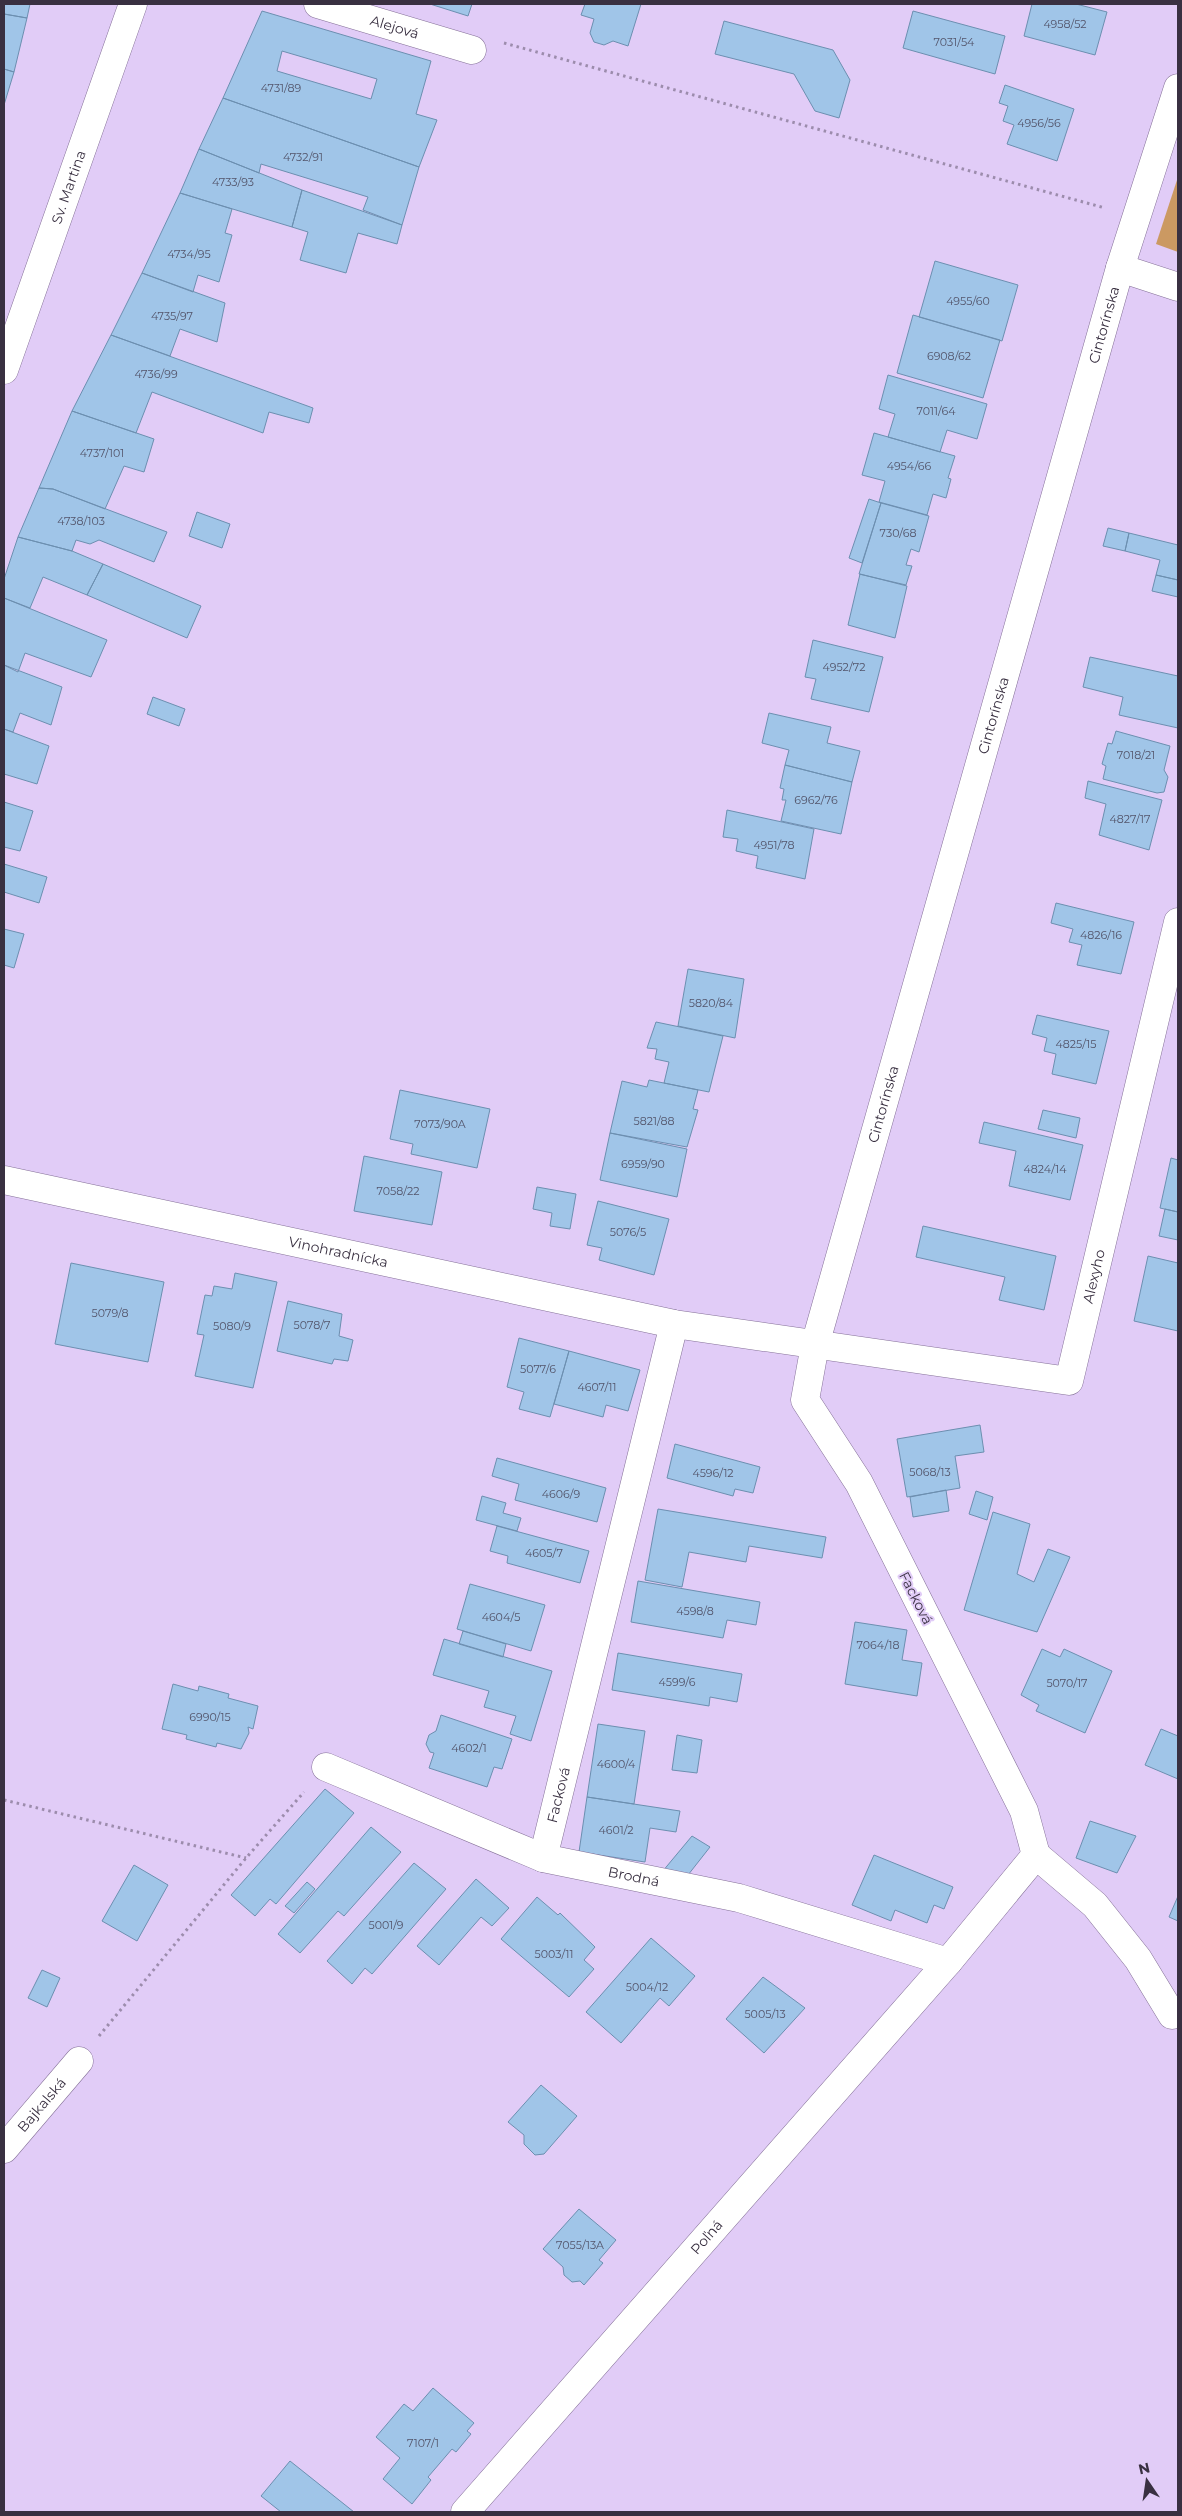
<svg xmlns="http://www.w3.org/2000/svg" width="1182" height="2516" font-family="Montserrat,sans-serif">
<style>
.green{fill:#cb9962}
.building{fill:#a0c5e8;stroke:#6c8fb0;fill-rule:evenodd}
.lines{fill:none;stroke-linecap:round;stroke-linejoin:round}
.minor-casing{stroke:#857198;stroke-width:29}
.path{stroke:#9c8cac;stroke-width:3;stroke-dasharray:2.5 4;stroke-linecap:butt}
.minor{stroke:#fff;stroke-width:28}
.labels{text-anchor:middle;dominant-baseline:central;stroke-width:4;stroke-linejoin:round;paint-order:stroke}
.number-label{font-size:11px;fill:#53556b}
.street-label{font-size:14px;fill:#393041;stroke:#e1ccf7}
</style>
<rect width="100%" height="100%" fill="#e1ccf7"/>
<!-- green -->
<path class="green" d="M1178,177v75l-22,-8z"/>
<!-- building -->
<path class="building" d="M4,4h26l-3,14 -23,-4z
M430,4h42l-4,12z
M585,4h56l-13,42 -15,-5 -9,4 -10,-3 -4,-9 4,-14 -13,-4z
M1032,4h44l31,8 -12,43 -71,-19z
M262,11l169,50 -15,53 21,6 -18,47 -196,-69zM282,51l95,28 -6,20 -94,-28z
M913,11l92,25 -10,38 -92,-26z
M4,14l23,4 -13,54 -10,-3z
M724,21l109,29 17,30 -11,38 -24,-7 -21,-37 -79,-20z
M4,69l10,3 -10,33z
M1005,85l69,24 -17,52 -50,-17 7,-19 -11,-4 5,-15 -9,-3z
M223,98l196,69 -17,58 -39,-15 5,-13 -107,-33 -2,9 -60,-24z
M199,149l103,41 -10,37 -112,-34z
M302,190l100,35 -5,19 -39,-11 -12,40 -46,-13 8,-28 -16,-5z
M180,193l52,16 -7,24 7,2 -13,47 -21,-7 -5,17 -51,-19z
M935,261l83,24 -16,56 -83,-24z
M142,273l83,30 -8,39 -37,-13 -10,27 -59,-21z
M913,315l87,25 -17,58 -86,-25z
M111,335l202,73 -4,15 -40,-11 -6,21 -111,-41 -16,41 -64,-22z
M888,375l99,29 -10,35 -30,-9 -7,22 -52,-15 7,-23 -16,-5z
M72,411l82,28 -10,33 -20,-6 -19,43 -52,-20 -14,-1z
M874,433l81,23 -7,22 3,1 -5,19 -13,-4 -6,21 -48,-13 6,-21 -23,-6z
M39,488l14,1 114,43 -13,30 -55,-22 -9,4 -14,-4 -4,11 -54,-14z
M869,499l12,4 -19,60 -13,-5z
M881,503l48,13 -10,36 -8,-3 -5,16 6,1 -6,19 -47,-11z
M197,512l33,12 -8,24 -33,-12z
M1108,528l21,5 -4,18 -22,-5z
M1129,533l49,12v35l-22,-5 4,-15 -35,-9z
M18,537l54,14 31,13 -16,31 -44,-18 -13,31 -26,-10v-19z
M103,564l98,42 -14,32 -100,-43z
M860,574l47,12 -12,52 -47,-13z
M1156,575l22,5v17l-26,-6z
M4,598l103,42 -16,37 -66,-24 -7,19 -14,-7z
M813,640l70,17 -14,55 -58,-13 5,-20 -11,-2z
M1090,657l88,19v52l-59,-13 4,-18 -40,-10z
M4,665l58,22 -11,38 -31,-12 -7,19 -9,-3z
M153,697l32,12 -6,17 -32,-12z
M769,713l62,14 -4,16 33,8 -8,31 -67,-17 4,-15 -27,-7z
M4,729l45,17 -12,38 -33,-10z
M1116,731l54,15 -6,24 4,7 -4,15 -7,1 -54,-14 3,-13 -4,-2 6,-21 4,1z
M785,765l67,17 -11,52 -60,-13 5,-21h-4l2,-11 -4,-1z
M1088,781l74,19 -13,50 -50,-15 7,-31 -21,-6z
M4,802l29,9 -13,40 -16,-4z
M727,810l87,19 -9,50 -49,-11 2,-12 -22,-5 2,-12 -15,-2z
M4,864l43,13 -8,26 -35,-11z
M1056,903l78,19 -13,52 -44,-9 5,-20 -13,-3 4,-13 -22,-6z
M4,929l20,5 -10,34 -10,-3z
M688,969l56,10 -9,59 -57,-12z
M1037,1015l72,16 -13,53 -44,-10 4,-20 -12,-3 3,-13 -15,-4z
M656,1022l67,14 -14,56 -45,-9 5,-21 -14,-3 2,-10 -10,-1z
M649,1080l49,10 -5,19 5,1 -11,37 -77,-14 12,-52 25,6z
M400,1090l90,19 -13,59 -66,-14 2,-10 -23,-5z
M1043,1110l37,8 -4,20 -38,-9z
M984,1122l99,23 -13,55 -61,-14 7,-35 -37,-8z
M610,1133l77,16 -10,48 -77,-17z
M364,1156l78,16 -10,53 -78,-14z
M1171,1158l7,2v52l-18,-4z
M537,1187l39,7 -6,35 -20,-3 2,-13 -19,-4z
M598,1201l71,18 -15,56 -55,-15 3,-12 -15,-3z
M1165,1209l13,3v28l-19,-4z
M923,1226l133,30 -12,54 -45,-10 6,-23 -89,-20z
M1148,1256l30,7v68l-44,-10z
M71,1263l93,19 -16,80 -93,-18z
M235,1273l42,9 -24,106 -58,-12 9,-41 -7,-1 8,-39 7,1 2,-10 18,3z
M288,1301l54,13 -3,22 14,4 -5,21 -14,-2 -2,5 -55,-13z
M519,1338l50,13 -19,66 -31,-8 5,-17 -17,-5z
M569,1351l71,19 -12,41 -22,-6 -3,12 -49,-13z
M980,1425l4,27 -29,4 5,32 -53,9 -10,-58z
M675,1444l85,23 -7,26 -18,-4 -2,7 -66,-18z
M497,1458l109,30 -9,34 -82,-22 4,-16 -27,-8z
M946,1490l3,21 -36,6 -3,-20z
M976,1491l17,6 -6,23 -18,-6z
M482,1496l24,7 -3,10 18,5 -4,13 -41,-11z
M658,1509l168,28 -4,21 -73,-12 -3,16 -57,-10 -7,35 -37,-7z
M993,1512l37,12 -13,50 17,8 14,-33 22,8 -33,75 -73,-22z
M497,1526l92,25 -9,32 -73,-20 1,-7 -18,-5z
M638,1581l122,21 -4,23 -29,-5 -4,18 -92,-16z
M470,1584l75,21 -14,46 -74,-22z
M855,1622l52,8 -5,30 20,3 -5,33 -72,-12z
M463,1631l43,13 -3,13 -44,-13z
M444,1639l108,32 -21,70 -21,-7 6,-18 -32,-9 5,-16 -56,-16z
M1042,1649l18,8 4,-8 48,22 -27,62 -49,-22 3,-6 -18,-10z
M618,1653l124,21 -5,28 -27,-5 -1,9 -97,-16z
M173,1684l25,7 1,-5 30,8 -1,4 30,8 -5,23 -5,-2 1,6 -8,16 -24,-6 -1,4 -30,-8 1,-4 -25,-6z
M441,1715l71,24 -10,30 -8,-2 -7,20 -58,-19 5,-15 -4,-1 -4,-8 3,-9 7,-4z
M598,1724l47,7 -11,73 -47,-7z
M1161,1729l17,7v43l-33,-14z
M677,1735l25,5 -5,33 -25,-3z
M325,1789l29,24 -78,91 -6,-5 -15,17 -24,-21z
M587,1797l93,14 -4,21 -26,-4 -5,34 -66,-10z
M1090,1821l46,15 -19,37 -41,-15z
M371,1827l30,25 -57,64 -6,-5 -38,42 -22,-19z
M692,1836l18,11 -22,28 -26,-3z
M874,1855l79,32 -9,22 -10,-4 -7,18 -32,-13 -4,11 -39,-16z
M414,1863l32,26 -74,85 -7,-6 -13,16 -25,-23z
M134,1865l34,20 -31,56 -35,-20z
M476,1879l33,29 -17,18 -11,-9 -42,48 -22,-19z
M307,1882l8,7 -21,24 -9,-7z
M1178,1896v25l-9,-4z
M537,1897l21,18 2,-2 35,34 -11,13 10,9 -25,28 -68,-58z
M651,1938l44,38 -26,30 -9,-8 -39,45 -35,-31z
M42,1970l18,8 -13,29 -19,-9z
M763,1977l42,31 -41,45 -38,-34z
M541,2085l36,31 -33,38 -9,1 -11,-11v-9l-16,-13z
M579,2209l37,31 -17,20 4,3 -19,22 -4,-4 -8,1 -8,-7 -1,-8 -20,-18z
M433,2388l41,35 -7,8 4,3 -15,18 -4,-3 -24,28 3,3 -19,24 -29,-25 17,-21 -24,-21 28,-33 9,7z
M290,2461l64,51h-73l-20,-16z"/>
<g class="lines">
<!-- minor casing -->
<g class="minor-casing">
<g id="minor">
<path id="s1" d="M318,4l154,46"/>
<path d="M1120,268l58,19"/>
<path id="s2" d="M4,370l129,-366"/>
<path id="s3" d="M4,1180l670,144 395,57 109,-459"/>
<path id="s4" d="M326,1767l217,91 196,40 209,64"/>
<path id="s5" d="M1036,1855l-12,-44 -165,-328 -54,-83 10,-55 305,-1077 58,-180"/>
<path id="s6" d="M543,1858l131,-534"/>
<path id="s7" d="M4,2149l75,-88"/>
<path id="s8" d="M465,2512l483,-550 88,-107 59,50 43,54 34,56"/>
</g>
</g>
<!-- path -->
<path class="path" d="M504,43l601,165
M4,1800l242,58
M99,2036l147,-178 58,-66"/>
<!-- minor -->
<use href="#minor" class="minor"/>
</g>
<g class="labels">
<!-- number labels -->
<g class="number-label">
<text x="1065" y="24">4958/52</text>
<text x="954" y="42">7031/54</text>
<text x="281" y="88">4731/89</text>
<text x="1039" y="123">4956/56</text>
<text x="303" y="157">4732/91</text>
<text x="233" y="182">4733/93</text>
<text x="189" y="254">4734/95</text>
<text x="968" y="301">4955/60</text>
<text x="172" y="316">4735/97</text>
<text x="949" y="356">6908/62</text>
<text x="156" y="374">4736/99</text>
<text x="936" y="411">7011/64</text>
<text x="102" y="453">4737/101</text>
<text x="909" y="466">4954/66</text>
<text x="81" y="521">4738/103</text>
<text x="898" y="533">730/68</text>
<text x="844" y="667">4952/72</text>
<text x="1136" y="755">7018/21</text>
<text x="816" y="800">6962/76</text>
<text x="1130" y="819">4827/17</text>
<text x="774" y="845">4951/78</text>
<text x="1101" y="935">4826/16</text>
<text x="711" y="1003">5820/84</text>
<text x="1076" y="1044">4825/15</text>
<text x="654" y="1121">5821/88</text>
<text x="440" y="1124">7073/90A</text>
<text x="643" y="1164">6959/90</text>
<text x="1045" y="1169">4824/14</text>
<text x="398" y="1191">7058/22</text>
<text x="628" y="1232">5076/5</text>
<text x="110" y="1313">5079/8</text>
<text x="312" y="1325">5078/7</text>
<text x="232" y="1326">5080/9</text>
<text x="538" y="1369">5077/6</text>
<text x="597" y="1387">4607/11</text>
<text x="930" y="1472">5068/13</text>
<text x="713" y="1473">4596/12</text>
<text x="561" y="1494">4606/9</text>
<text x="544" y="1553">4605/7</text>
<text x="695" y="1611">4598/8</text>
<text x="501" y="1617">4604/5</text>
<text x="878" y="1645">7064/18</text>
<text x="677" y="1682">4599/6</text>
<text x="1067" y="1683">5070/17</text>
<text x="210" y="1717">6990/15</text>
<text x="469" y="1748">4602/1</text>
<text x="616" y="1764">4600/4</text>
<text x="616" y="1830">4601/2</text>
<text x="386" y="1925">5001/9</text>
<text x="554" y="1954">5003/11</text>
<text x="647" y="1987">5004/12</text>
<text x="765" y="2014">5005/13</text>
<text x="580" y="2245">7055/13A</text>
<text x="423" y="2443">7107/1</text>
</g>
<!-- street labels -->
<g class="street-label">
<text stroke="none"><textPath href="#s1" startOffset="80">Alejová</textPath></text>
<text stroke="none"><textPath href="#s2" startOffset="194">Sv. Martina</textPath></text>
<text stroke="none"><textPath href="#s5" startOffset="1628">Cintorínska</textPath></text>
<text stroke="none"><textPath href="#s5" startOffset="1222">Cintorínska</textPath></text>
<text stroke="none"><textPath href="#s5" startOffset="818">Cintorínska</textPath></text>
<text stroke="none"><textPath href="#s3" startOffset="342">Vinohradnícka</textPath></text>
<text stroke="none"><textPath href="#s3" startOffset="1192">Alexyho</textPath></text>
<text transform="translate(916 1598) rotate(63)">Facková</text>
<text stroke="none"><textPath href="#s6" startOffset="65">Facková</textPath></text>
<text stroke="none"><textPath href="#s4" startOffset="328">Brodná</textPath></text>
<text stroke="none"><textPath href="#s7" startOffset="58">Bajkalská</textPath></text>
<text stroke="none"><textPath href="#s8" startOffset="366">Poľná</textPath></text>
</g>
</g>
<!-- border -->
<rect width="1182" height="2516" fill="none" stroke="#393041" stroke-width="10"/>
<!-- north arrow -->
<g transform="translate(1147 2481) rotate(347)" stroke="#e1ccf7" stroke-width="4" paint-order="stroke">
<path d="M0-4L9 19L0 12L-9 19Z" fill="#393041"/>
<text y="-8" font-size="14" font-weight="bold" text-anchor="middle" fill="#393041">N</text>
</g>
</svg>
